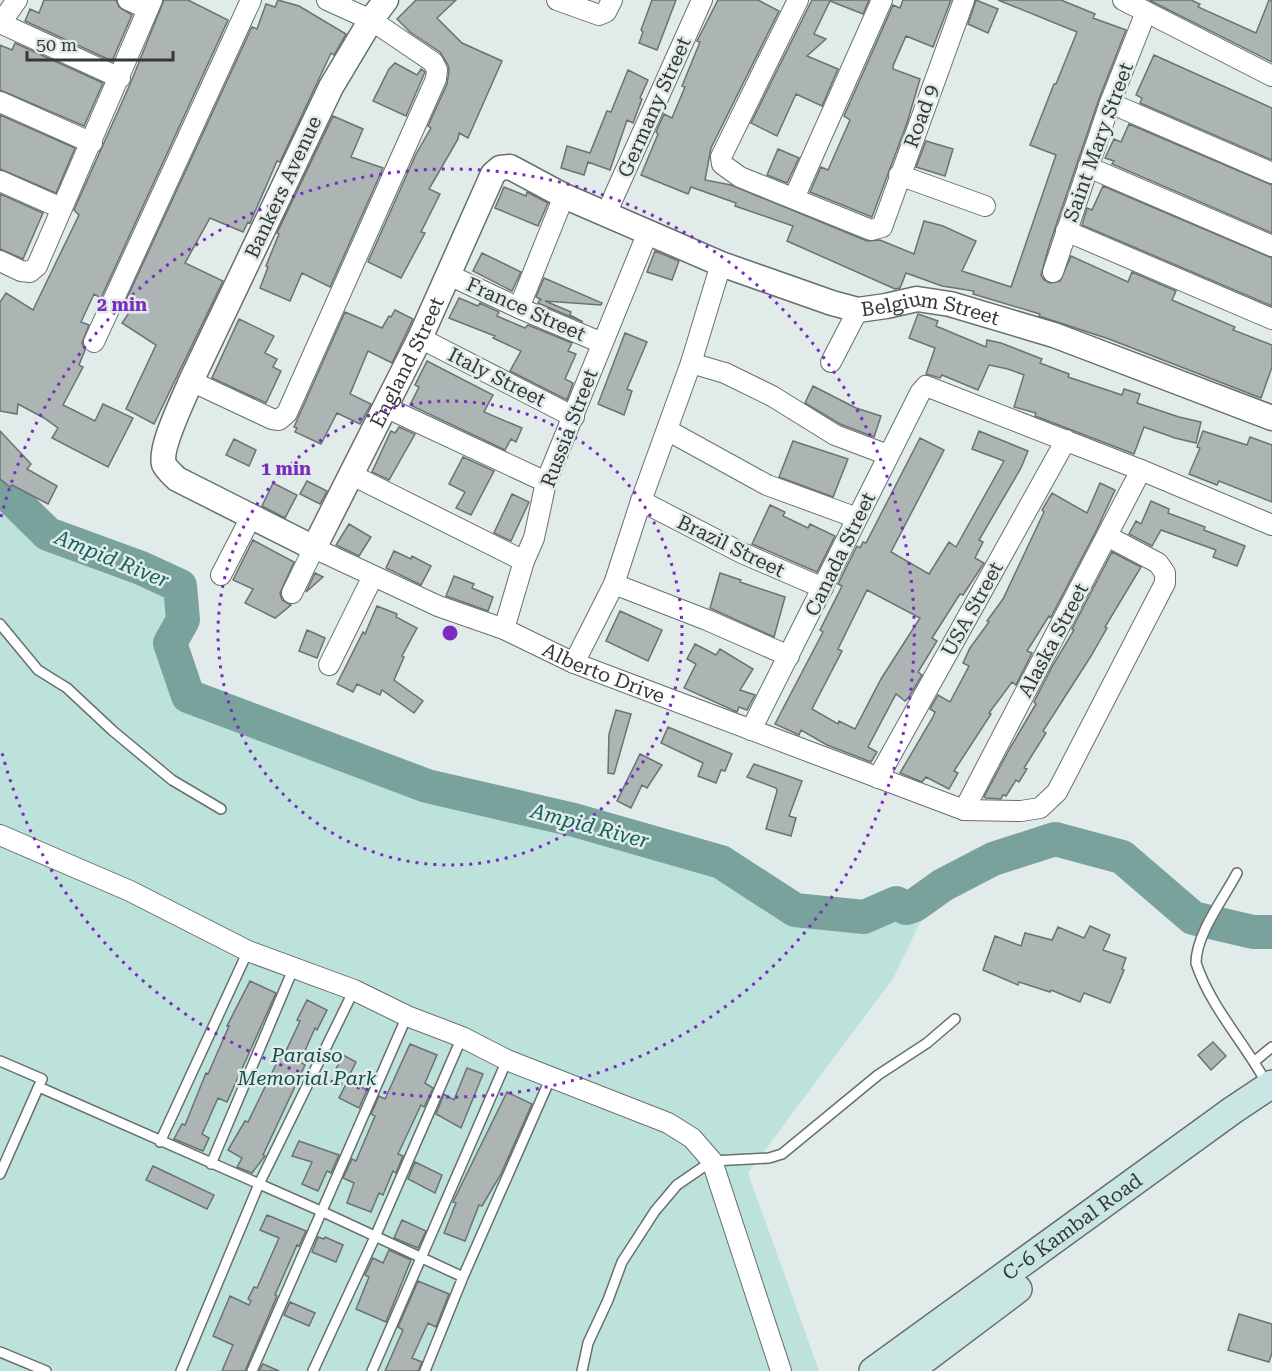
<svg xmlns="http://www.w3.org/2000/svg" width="1272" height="1371" font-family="'Roboto Serif',serif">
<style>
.green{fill:#bde2dc}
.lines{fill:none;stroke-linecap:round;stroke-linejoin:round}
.river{stroke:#7aa29c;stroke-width:34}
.building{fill:#acb5b4;stroke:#6a7371;stroke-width:1.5;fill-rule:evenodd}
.service-casing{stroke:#67706f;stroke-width:12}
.minor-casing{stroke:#67706f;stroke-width:22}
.tertiary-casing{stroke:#67706f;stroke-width:27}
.secondary-casing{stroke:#67706f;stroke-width:30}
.service{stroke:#fff;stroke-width:9}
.minor{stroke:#fff;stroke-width:20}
.tertiary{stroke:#fff;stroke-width:24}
.secondary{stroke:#c9e6e3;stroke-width:27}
.ring{fill:none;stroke:#7b2cbf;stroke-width:3;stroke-dasharray:3 6}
.labels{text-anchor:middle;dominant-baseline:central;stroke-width:5;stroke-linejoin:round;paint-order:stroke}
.street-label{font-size:20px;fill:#343838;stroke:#e1ebe9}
.park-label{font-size:20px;font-style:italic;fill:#144f49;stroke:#e1ebe9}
.water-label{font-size:21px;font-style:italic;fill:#11635b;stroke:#e1ebe9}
.centre{fill:#7b2cbf;stroke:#e1ebe9;stroke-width:3}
.ring-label{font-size:18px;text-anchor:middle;font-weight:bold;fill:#7b2cbf;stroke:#e1ebe9;stroke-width:5;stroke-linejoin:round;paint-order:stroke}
</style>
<rect width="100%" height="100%" fill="#e1ebe9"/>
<!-- green -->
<path class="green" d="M0,487l48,47 93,34 39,18 3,34 -13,23 19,53 238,90 147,34 147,42 74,48 69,7 32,-14 26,15 -28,59 -146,196 71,198h-819z"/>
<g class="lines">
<!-- river -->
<path class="river" d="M0,487l48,47 93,34 39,18 3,34 -13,23 18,53 239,90 147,34 147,42 74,48 69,7 32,-14 10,5 9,-3 28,-20 50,-26 62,-20 67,18 71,61 60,14h19"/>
</g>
<!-- building -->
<path class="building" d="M44,0h72l3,7 13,8 -20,46 -87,-40 5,-12 9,4z
M164,0h24l40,20 -127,278 -7,-4 -13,28 8,3 -7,18 3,7 -6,15 4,2 -20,38 32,16 8,-17 30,14 -25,49 -56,-29 6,-10 -14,-10 -26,-14 -1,10 -17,-3v-109l6,-9 27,17 46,-95 -5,-5 57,-128z
M278,0l21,6 47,28 -12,21 -3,-2 -51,109 -3,-1 -27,62 -2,-1 -5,10 -33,-14 -25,45 38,18 -69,143 -28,-15 30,-64 -34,-22 7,-10 -7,-4 128,-278 2,-4 5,2 9,-25 9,3z
M416,0h40l-19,18 25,25 40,18 -34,77 -9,-5 -1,6 -29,50 11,5 -19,38 4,1 -24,45 -33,-16 48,-108 15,-26 -3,-2 19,-42 2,-13 -1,-6 -8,-13 -30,-20 -13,-13z
M652,0h24l-19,50 -18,-7 4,-11 -2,-2z
M718,0h40l21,11 -68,137 -6,32 26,5 136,56 13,-1 34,14 10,-33 19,5 33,15 -14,30 49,16 45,-132 -26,-10 24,-61h2l21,-52 -79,-32h63l34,14 -2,4 33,12 -27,69 -50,147 -8,29 3,5 6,3 10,-2 11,-25 57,26 4,-10 44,19 -4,9 63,27 -2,3 39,15v22l-11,31 -152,-59 -70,-23 1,-2 -67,-20 1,-3 -32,-5 -36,-13 -6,15 -5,1 -108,-48 6,-15 -58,-20 1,-3 -45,-16 -3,7 -47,-19 17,-41 -2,-2 8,-18 8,4 13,-31 -3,-1 18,-44 -3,-1z
M812,0h57l-6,14 -33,-13 -16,33 12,5 -19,17 31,13 -16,37 -26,-12 -19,42 -26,-13z
M903,0h48l-18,47 -27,-11 -13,30v3l27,10 -13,44 -35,94 -62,-25 11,-25 7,3 22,-50 -6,-4 49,-111 7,3z
M976,0l22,9 -10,24 -20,-9z
M1149,0h42l9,4 -2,3 58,26 13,-33h3v62z
M15,43l88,40 -19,43 -84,-36v-45l12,5z
M1154,55l118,53v52l-132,-57 2,-5 -6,-3z
M395,63l22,12 4,-6 4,3 -19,44 -33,-15 16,-32z
M628,70l20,10 -8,18 2,1 -9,24 -6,-3 -17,50 -22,-8 -4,13 -23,-7 6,-22 23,7 17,-42 4,1z
M0,115l75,33 -19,45 -56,-24z
M333,116l30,13 -12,28 32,11 -53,119 -28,-14 -12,28 -30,-13 8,-21 -2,-1 13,-32 -2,-1z
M1129,124l143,61v48l-160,-69 2,-3 -9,-3 9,-19 7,3z
M926,141l27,8 -8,27 -29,-9z
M778,149l21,9 -12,25 -20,-8z
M1103,186l169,72v48l-190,-81 5,-17 5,2z
M504,187l22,9 1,-4 21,11 -10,23 -43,-18z
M0,194l43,19 -20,46 -23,-10z
M655,251l24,10 -7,19 -25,-8z
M482,253l39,19 -9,19 -39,-20z
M544,278l58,25 -1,2 -56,-4 26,11 -1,3 13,7 -45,-19 2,-4 2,1 -6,-3z
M459,298l19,8 2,-3 19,9 -2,4 28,12 3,-3 44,18 -4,8 8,3 -11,25 8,4 -6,17 -57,-29 11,-20 -28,-13 2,-2 -46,-18z
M395,310l18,9 -21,44 -24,-12 -18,43 21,10 -11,20 -23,-11 -16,31 -26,-12 2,-4 -3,-1 51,-115 37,16 7,-12 2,1z
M918,314l20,7 -2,5 50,21 1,-7 14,3 41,16 -2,4 29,11 -1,3 54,18 2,-6 16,5 -3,9 42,14 22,5 -5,21 -21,-5 -31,-11 -10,27 -99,-38 1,-3 -22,-6 10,-32 -16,-6 -19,-4 -11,25 -36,-15 -2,3 -14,-4 9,-26 -26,-10z
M239,319l35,17 -9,17 12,6 -4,8 8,4 -15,32 -54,-25z
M625,333l22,9 -20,47 5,2 -8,24 -26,-11z
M427,361l66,34 -9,17 38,16 -6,14 -5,-3 -6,11 -95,-45 9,-18 -4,-2z
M813,386l43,22 25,8 -7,21 -34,-13 -35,-21z
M399,427l16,7 -26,46 -17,-8 19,-41 4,2z
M0,431l31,33 -4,5 30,17 -9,18 -36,-19 -2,2 -10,-8z
M979,431l49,20 -7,17 -42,72 4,2 -8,16 9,5 -21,32 -3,-1 -28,44 5,3 -19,31 4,3 -13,22 -4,4 -9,-7 -28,53 9,5 -6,10 -44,-17 -26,-15 -2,5 -24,-11 48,-92 -3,-2 22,-44 -4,-2 19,-38 3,2 3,-6 3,1 54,-105 24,12 -53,102 38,22 20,-32 7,5 48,-86 -32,-12zM867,590l53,28 -39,61 -26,50 -16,-8 -1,3 -26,-15 30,-58 -4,-2z
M1203,431l44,14 3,-8 22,8v57l-53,-21 -2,4 -28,-11 11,-26 -3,-1z
M234,439l22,11 -7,16 -23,-11z
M793,441l55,18 -15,38 -54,-20z
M463,457l31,14 -23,44 -15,-7 9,-16 -16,-8z
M307,481l20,10 -7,13 -20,-10z
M273,483l24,12 -12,23 -23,-12z
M1100,483l15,7 -18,39 -46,88 -2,-1 -22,35 5,2 -16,32 -4,-3 -23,31 2,1 -37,57 4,2 -9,16 -23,-12 -4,5 -22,-9 33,-56 2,-5 -5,-3 8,-14 12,7 19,-36 -6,-3 7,-15 19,-26 -2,-1 16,-22 41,-87 -2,-2 10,-17 35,20z
M512,494l17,8 -18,39 -17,-8z
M1151,501l18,8 -1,4 37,14 -1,3 41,16 -8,20 -24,-9 3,-7 -55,-20 -9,16 -23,-12 7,-13 5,3z
M770,505l15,7 -2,4 25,12 2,-4 25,12 -18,36 -65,-28z
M349,524l22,13 -12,19 -23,-11z
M253,540l41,22 -14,31 2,7 9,5 -16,13 -30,-15 8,-14 -20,-9z
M394,551l17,8 1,-3 19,10 -10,19 -35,-17z
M1112,552l29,15 -36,60 2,1 -16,28 -48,75 3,2 -22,35 3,1 -8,13 -3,-2 -10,16 -3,-1 -2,4 -15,-1 -2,-1 26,-49 26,-44 -2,-2 19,-37 21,-35 -2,-1z
M315,573l8,4 -17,15z
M720,573l21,7 -1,2 45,15 -11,40 -64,-29z
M454,576l20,8 -2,4 21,9 -5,14 -42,-15z
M377,606l20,8 -1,3 21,11 -15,28 2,1 -10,23 29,21 -9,12 -32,-23 -2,5 -23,-11 -4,8 -16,-8 26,-52 2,2z
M620,611l42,19 -14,31 -42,-20z
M307,630l18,8 -8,20 -18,-7z
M695,644l21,11 4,-6 33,20 -13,21 15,5 -8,15 -8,-3 -2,5 -53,-24 12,-24 -9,-5z
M616,710l15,4 -17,60 -6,-1 1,-39z
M668,727l64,27 -7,17 -4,-1 -5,13 -18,-7 5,-13 -42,-20z
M640,754l22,11 -15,23 -5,-3 -11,23 -14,-7z
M754,764l48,17 -13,35 7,2 -5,18 -25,-7 11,-38 -1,-3 -29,-11z
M1090,926l20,9 -7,15 23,8 -4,11 2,1 -14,33 -26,-10 -4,9 -29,-12 -1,2 -31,-10 -1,3 -35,-15 12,-34 26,10 4,-13 27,7 6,-13 26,11z
M250,981l26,12 -49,109 -9,-4 -16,36 7,4 -6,13 -29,-12 8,-15 3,1 21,-52 2,1 21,-48h-2z
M307,1000l20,10 -10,20 -2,-2 -15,34 5,3 -42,90 2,1 -13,17 -15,-6 5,-9 -14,-8 17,-29 3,1 33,-68 3,1 16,-34 -3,-1z
M1213,1042l13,14 -15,14 -13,-15z
M410,1044l27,11 -12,28 8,5 -9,19 -3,-2 -23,49 5,2 -7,17 -3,-2 -10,24 -4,-2 -8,19 -24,-9 7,-20 -11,-5 9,-19 4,2 19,-45 -4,-2 8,-18 6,3z
M343,1055l13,7 -8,16 -13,-7z
M467,1068l16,6 -22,54 -25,-14 8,-20 10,6z
M348,1080l19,10 -8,18 -20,-10z
M507,1092l25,12 -31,70 -19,32 -3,-1 -14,36 -21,-8 12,-30 -3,-1z
M299,1141l40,14 -8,18 -4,-2 -9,20 -16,-7 10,-22 -20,-6z
M415,1162l27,13 -7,18 -27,-14z
M153,1166l61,29 -7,14 -61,-29z
M267,1215l39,16 -7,15 -2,-1 -22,50 2,1 -32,75h-23l11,-26 -20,-9 17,-40 19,9 2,-4 -3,-2 6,-12 3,1 22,-50 -19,-8z
M402,1220l24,11 -8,17 -24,-10z
M318,1237l6,2 1,-2 18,8 -7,17 -24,-10z
M389,1250l22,10 -25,62 -30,-13 13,-32 -4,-2 8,-17 10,5z
M418,1281l31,13 -13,33 -8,-4 -16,35 10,4 -4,9h-33l18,-41 -5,-3z
M290,1302l25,11 -6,13 -25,-11z
M1239,1314l33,10v29l-3,9 -41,-12z
M263,1364l16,7h-20z"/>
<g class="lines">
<!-- service casing -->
<g class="service-casing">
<path id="service" d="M0,624l38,46 29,18 46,43 59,49 49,29
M1237,873c-13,25 -41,61 -41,90 15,45 49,80 71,121
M0,1061l42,18 -42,95
M1255,1061l17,-14
M39,1087l284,125 140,65
M160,1142l88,-191
M211,1164l83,-197
M0,1352l46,19
M181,1371l78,-187 95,-194
M252,1371l155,-355
M313,1371l62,-134 87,-200
M372,1371l135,-311
M425,1371l38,-94 88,-200
M582,1371l6,-28 20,-43 14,-38 33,-51 22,-26 35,-24 57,-3 13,-4 96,-79 49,-32 28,-24"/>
</g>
<!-- minor casing -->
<g class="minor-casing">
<g id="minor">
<path d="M128,0l20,9"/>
<path d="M557,0l42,15 7,-3 6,-12"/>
<path d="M798,0l-77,157 1,7 18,13 131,53 11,-3 82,-227"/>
<path d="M1123,0l149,76"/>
<path d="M0,23l120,55"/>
<path d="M0,24l17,-24"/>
<path d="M0,102l92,41"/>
<path d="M1110,103l162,70"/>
<path d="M1088,167l184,79"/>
<path d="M899,175l86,31"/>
<path d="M0,181l61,27"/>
<path d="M794,198l88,-198"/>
<path d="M606,214l96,-214"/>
<path d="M1066,231l206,88"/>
<path d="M0,261l21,10 9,1 7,-6 115,-266"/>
<path d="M1053,272l57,-169 36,-91"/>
<path d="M449,275l70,33 83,35"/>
<path d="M519,308l45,-112"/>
<path d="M420,338l154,79"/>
<path d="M94,342l157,-342"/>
<path d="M831,362l27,-52"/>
<path d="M691,363l34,10 47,23 63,39 53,20"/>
<path d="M191,381l81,38 7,1 8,-7 149,-334 1,-9 -4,-8 -62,-42 -44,-20"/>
<path d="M385,407l161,75"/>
<path d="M667,430l100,55 90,33"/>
<path d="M350,474l174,87"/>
<path d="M641,501l101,52 81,35"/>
<path d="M221,575l30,-58"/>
<path d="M614,584l93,36 82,36"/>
<path id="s1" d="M292,593l22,-45 124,58 66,23 70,34 390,147 57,1 19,-3 17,-16 108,-209v-10l-7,-10 -51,-27"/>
<path d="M504,629l20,-68 10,-23 12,-56 102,-250"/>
<path d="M574,663l40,-79 27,-83 50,-138 30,-99"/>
<path d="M329,665l44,-89"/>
<path d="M751,730l169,-337 6,-7 215,84 131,55"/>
<path d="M878,778l188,-338"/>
<path d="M964,810l177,-340"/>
<path d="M0,835l130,56 118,60 106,39 53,26 55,21 45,23 161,63 24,15 20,23 69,210"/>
</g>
</g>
<!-- tertiary casing -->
<g class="tertiary-casing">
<g id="tertiary">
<path id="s2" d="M386,0l-15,20 -40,67 -140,294c-7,17 -32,67 -27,83 2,5 9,11 13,15l137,69 106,-210 73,-164 7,-6 10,-1 54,29 157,68 111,39 26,7 28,-4 31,-7 33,5 104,31 218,83"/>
</g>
</g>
<!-- secondary casing -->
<g class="secondary-casing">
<g id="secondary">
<path id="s3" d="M873,1371l360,-261 39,-26"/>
<path d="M909,1371l109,-82"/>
</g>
</g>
<!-- service -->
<use href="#service" class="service"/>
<!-- minor -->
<use href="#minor" class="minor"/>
<!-- tertiary -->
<use href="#tertiary" class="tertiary"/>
<!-- secondary -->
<use href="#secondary" class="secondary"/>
</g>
<!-- distance rings -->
<g class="ring">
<circle cx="450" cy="633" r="232"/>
<path d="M1 517A464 464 0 1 1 1 749"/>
</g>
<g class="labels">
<!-- street labels -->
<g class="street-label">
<text transform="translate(654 107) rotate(-66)">Germany Street</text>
<text transform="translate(921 116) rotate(-70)">Road 9</text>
<text transform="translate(1098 142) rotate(-70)">Saint Mary Street</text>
<text transform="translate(283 187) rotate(-65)">Bankers Avenue</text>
<text transform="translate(526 309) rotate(24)">France Street</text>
<text stroke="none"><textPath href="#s2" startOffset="1575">Belgium Street</textPath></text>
<text stroke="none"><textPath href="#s2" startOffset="898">England Street</textPath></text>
<text transform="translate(497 377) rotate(27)">Italy Street</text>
<text transform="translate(569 428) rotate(-69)">Russia Street</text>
<text transform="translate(731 546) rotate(26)">Brazil Street</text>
<text transform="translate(840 554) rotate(-64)">Canada Street</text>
<text transform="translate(972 609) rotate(-61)">USA Street</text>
<text transform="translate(1053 640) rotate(-62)">Alaska Street</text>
<text stroke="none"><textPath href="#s1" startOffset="366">Alberto Drive</textPath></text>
<text stroke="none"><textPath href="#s3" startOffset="246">C-6 Kambal Road</textPath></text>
</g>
<!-- park labels -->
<g class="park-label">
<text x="307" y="1055">Paraiso<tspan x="307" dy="23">Memorial Park</tspan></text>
</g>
<!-- water labels -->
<g class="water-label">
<text transform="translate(112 559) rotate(22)">Ampid River</text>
<text transform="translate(590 826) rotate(15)">Ampid River</text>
</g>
</g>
<circle cx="450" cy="633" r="9" class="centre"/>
<g class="ring-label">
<text x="122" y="311">2 min</text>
<text x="286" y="475">1 min</text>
</g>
<!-- scale -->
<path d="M27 51v9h146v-9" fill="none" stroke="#343838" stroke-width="3"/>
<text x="36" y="51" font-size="18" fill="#343838" stroke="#e1ebe9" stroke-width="4.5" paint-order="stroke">50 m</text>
</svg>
